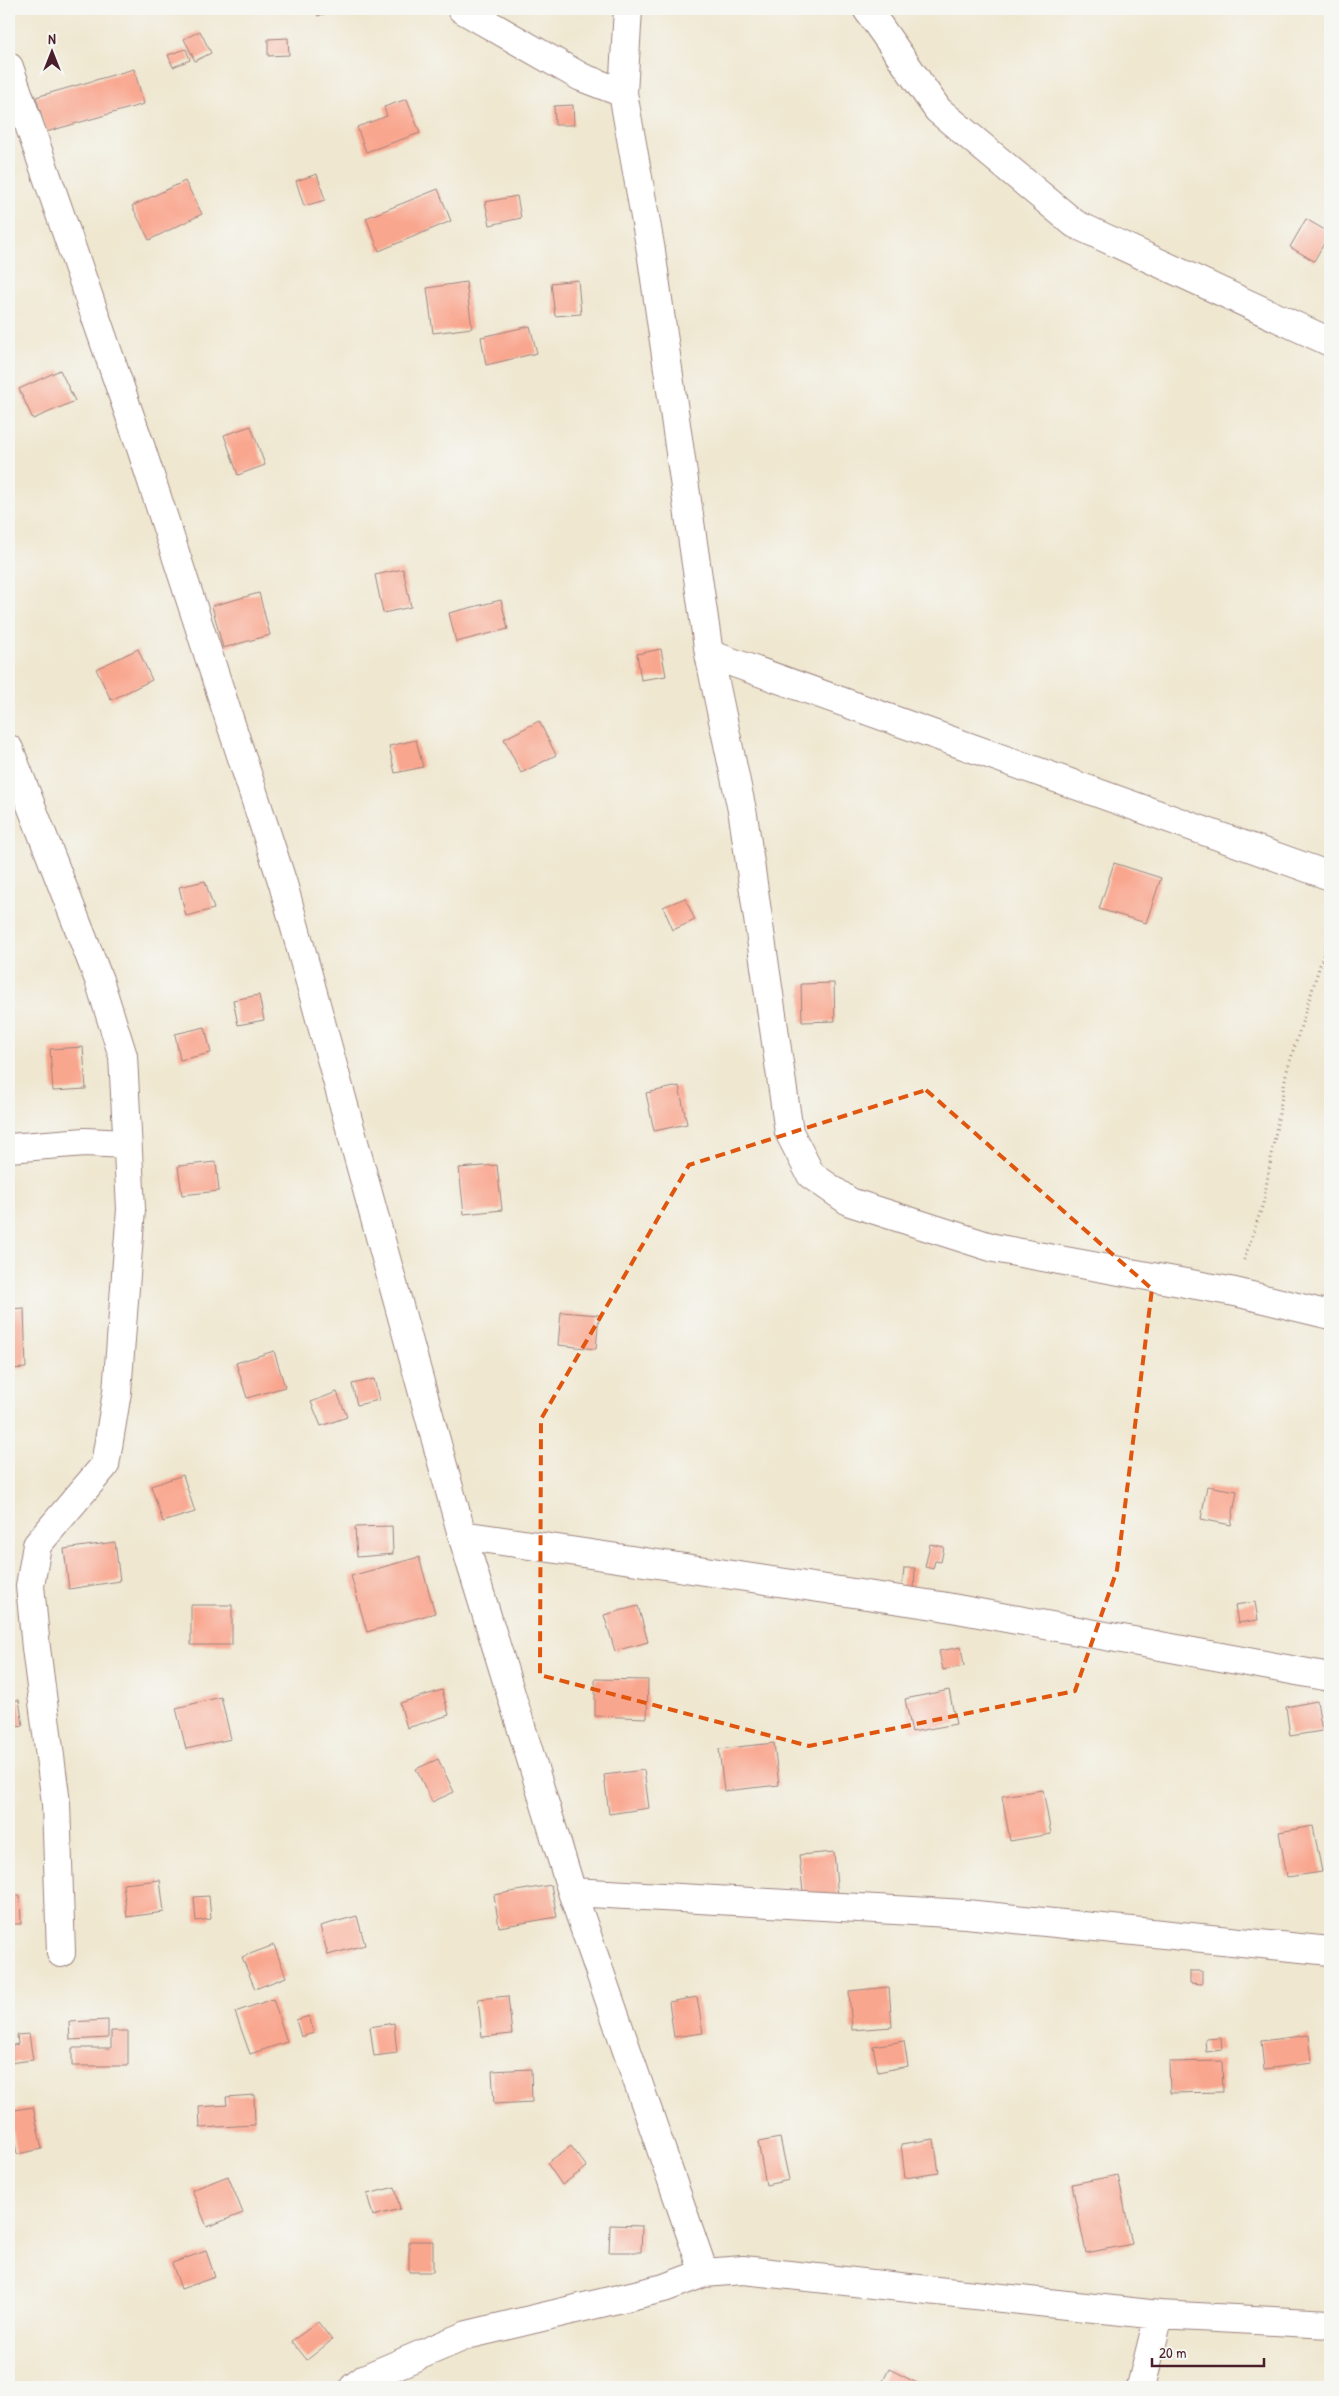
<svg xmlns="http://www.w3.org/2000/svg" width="1339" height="2396" font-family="'Patrick Hand',sans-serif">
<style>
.building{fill:#f9a68e}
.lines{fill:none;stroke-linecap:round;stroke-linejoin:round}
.street-casing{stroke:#9c837e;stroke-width:30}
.path{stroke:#9c837e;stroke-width:3;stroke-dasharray:1 4;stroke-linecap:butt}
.street{stroke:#fff;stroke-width:28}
.marked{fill:none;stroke:#e0560e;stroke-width:4;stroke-dasharray:10 6;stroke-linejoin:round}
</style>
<rect width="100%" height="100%" fill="#f6f6f2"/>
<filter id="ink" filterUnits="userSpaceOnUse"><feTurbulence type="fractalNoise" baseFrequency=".02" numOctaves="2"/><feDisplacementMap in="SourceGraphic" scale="10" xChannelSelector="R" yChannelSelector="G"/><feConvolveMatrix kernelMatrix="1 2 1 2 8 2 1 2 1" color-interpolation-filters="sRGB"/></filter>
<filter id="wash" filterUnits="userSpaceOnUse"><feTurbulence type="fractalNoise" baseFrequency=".0096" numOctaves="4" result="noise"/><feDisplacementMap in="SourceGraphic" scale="20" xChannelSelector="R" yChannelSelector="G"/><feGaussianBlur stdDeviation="1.12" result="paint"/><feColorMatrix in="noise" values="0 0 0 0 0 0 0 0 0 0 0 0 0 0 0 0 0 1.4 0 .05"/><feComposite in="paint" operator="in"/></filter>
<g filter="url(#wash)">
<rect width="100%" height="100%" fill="#efe7d0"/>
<g id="blocks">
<!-- building -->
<path class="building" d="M315,9h23l-20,7z
M200,31l11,22 -16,8 -11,-22z
M288,38l1,17 -21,1v-17z
M186,49l4,11 -17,7 -5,-12z
M134,69l10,35 -98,28 -10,-35z
M407,99l13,34 -54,19 -9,-25 30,-11 -3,-9z
M573,105l1,20h-19l-1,-19z
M317,174l8,26 -21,6 -8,-25z
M185,181l17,33 -53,26 -17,-34z
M438,189l13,32 -72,30 -13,-33z
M517,196l4,22 -31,7 -5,-23z
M1306,219l24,14 -16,28 -24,-14z
M578,280l3,34 -26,2 -4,-33z
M466,282l6,46 -39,5 -6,-45z
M530,326l7,27 -51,12 -5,-28z
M60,370l15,31 -42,18 -14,-30z
M251,426l14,39 -27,10 -14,-40z
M403,569l8,38 -28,6 -8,-38z
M259,593l11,42 -47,13 -11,-42z
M501,600l7,29 -52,13 -7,-29z
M138,649l14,31 -41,20 -15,-31z
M661,649l5,27 -25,4 -4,-26z
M539,721l17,34 -35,18 -17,-34z
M416,740l7,27 -28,6 -6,-27z
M1114,863l47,15 -15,45 -47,-14z
M205,881l9,28 -28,7 -7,-29z
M685,898l10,22 -22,10 -10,-23z
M834,983l1,38 -33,1 -1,-38z
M259,995l5,25 -26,5 -5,-25z
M205,1027l6,26 -31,7 -5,-26z
M83,1047l3,42 -33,2 -3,-42z
M679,1086l8,38 -33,7 -8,-38z
M216,1162l3,29 -37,4 -4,-29z
M497,1165l5,45 -38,4 -5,-46z
M24,1308l2,60 -17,1v-60z
M561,1312l38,3 -3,34 -38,-4z
M274,1351l11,36 -38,11 -11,-35z
M374,1379l5,21 -22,5 -5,-21z
M337,1392l10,25 -26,9 -10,-24z
M183,1475l12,37 -32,10 -12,-36z
M1207,1486l30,5 -6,34 -30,-6z
M392,1526l1,28 -36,3 -2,-30z
M115,1542l5,39 -51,8 -5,-40z
M930,1544l14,3 -3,15 -6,-1 -2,8 -8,-2z
M419,1557l16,56 -68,19 -16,-56z
M904,1568h11l-1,23 -12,-1z
M1255,1602l3,18 -20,3 -3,-18z
M191,1605h41v40h-41z
M638,1606l10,36 -33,9 -11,-36z
M961,1647l3,19 -21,4 -4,-19z
M595,1679l53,1 -1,38 -52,-2z
M442,1690l7,25 -42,13 -7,-25z
M949,1690l7,34 -44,8 -7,-33z
M221,1697l10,42 -45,10 -10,-41z
M19,1700l4,26 -14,2v-27z
M1317,1701l5,30 -32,5 -4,-29z
M774,1743l5,42 -55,6 -5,-42z
M438,1759l16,33 -22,10 -16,-33z
M644,1770l5,38 -40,6 -5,-39z
M1043,1790l8,44 -41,7 -8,-45z
M1313,1826l9,46 -35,5 -8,-45z
M834,1852l4,46 -34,3 -5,-46z
M160,1880l4,32 -37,5 -4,-33z
M551,1885l6,32 -58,10 -5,-32z
M9,1895h11l1,29h-12z
M209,1896l2,23 -15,2 -2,-24z
M357,1916l8,29 -37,10 -8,-29z
M274,1945l12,32 -31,12 -13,-32z
M1190,1971h12v13l-12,-1z
M889,1987l3,40 -40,3 -3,-39z
M508,1996l4,38 -30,3 -4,-38z
M697,1997l6,36 -29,4 -5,-35z
M273,1999l14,43 -37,12 -15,-42z
M309,2016l5,17 -13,4 -5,-17z
M108,2020v18l-38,2 -1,-18z
M394,2023l3,30 -23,3 -4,-29z
M111,2031h17v35h-56v-18h39z
M29,2034l4,26 -24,3v-17l9,-2 -1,-9z
M1309,2035l3,28 -48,6 -3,-28z
M1221,2038l1,12 -16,2 -1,-13z
M904,2041l4,25 -30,6 -5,-26z
M1222,2061l1,31 -53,1 -1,-31z
M531,2069l1,33 -38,2 -2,-33z
M254,2095l1,30 -55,3 -1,-21 28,-2 -1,-8z
M33,2107l9,42 -25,5 -8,-43z
M780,2138l9,42 -23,5 -8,-43z
M934,2139l5,34 -34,5 -4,-34z
M571,2146l16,21 -25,18 -15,-22z
M1118,2175l14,69 -46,9 -14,-69z
M228,2176l15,37 -36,14 -15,-37z
M395,2187l5,22 -27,7 -6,-22z
M610,2225l32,1 -1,26h-32z
M409,2241h24v31h-24z
M206,2251l9,26 -34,12 -9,-26z
M318,2322l14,18 -25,20 -15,-19z
M889,2369l36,18h-45z"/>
</g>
</g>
<g filter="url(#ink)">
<use href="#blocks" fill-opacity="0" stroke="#9c837e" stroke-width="1"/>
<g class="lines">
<!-- street casing -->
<g class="street-casing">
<path id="street" d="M462,9l119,68 42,16
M628,9l-5,84 28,158 58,403 34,161 46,317 22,43 39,27 144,46 241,44 95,23
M867,9l71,101 137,114 255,118
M9,67l131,378 143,439 179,651 110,357 132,381
M709,654l621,222
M9,749l90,231 24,76 8,153 -14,183 -12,73 -68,80 -7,41 6,62 20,155 5,150
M9,1148l76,-6 41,2
M462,1535l479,71 389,71
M572,1892l394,22 364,37
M354,2387l12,-9 101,-43 197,-47 40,-15 39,-3 416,45 171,9
M1141,2387l18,-72"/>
</g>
<!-- path -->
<path class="path" d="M1244,1260l19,-56 23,-130 44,-141"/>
<!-- street -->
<use href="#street" class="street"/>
</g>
</g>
<!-- marked area -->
<path class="marked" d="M926,1090l226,199 -35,281 -42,121 -266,55 -269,-71 1,-256 148,-254z"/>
<!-- margin -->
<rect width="1339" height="2396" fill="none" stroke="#f6f6f2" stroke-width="30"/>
<!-- north arrow -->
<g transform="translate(52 52)" stroke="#f6f6f2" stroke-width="4" paint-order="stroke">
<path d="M0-4L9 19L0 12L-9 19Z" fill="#4a1f2b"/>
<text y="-8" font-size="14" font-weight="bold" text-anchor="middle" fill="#4a1f2b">N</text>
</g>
<!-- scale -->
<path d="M1152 2358v8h112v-8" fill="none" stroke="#4a1f2b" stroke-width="2.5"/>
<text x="1159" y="2358" font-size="15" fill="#4a1f2b" stroke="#f6f6f2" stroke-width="4" paint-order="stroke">20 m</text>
</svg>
